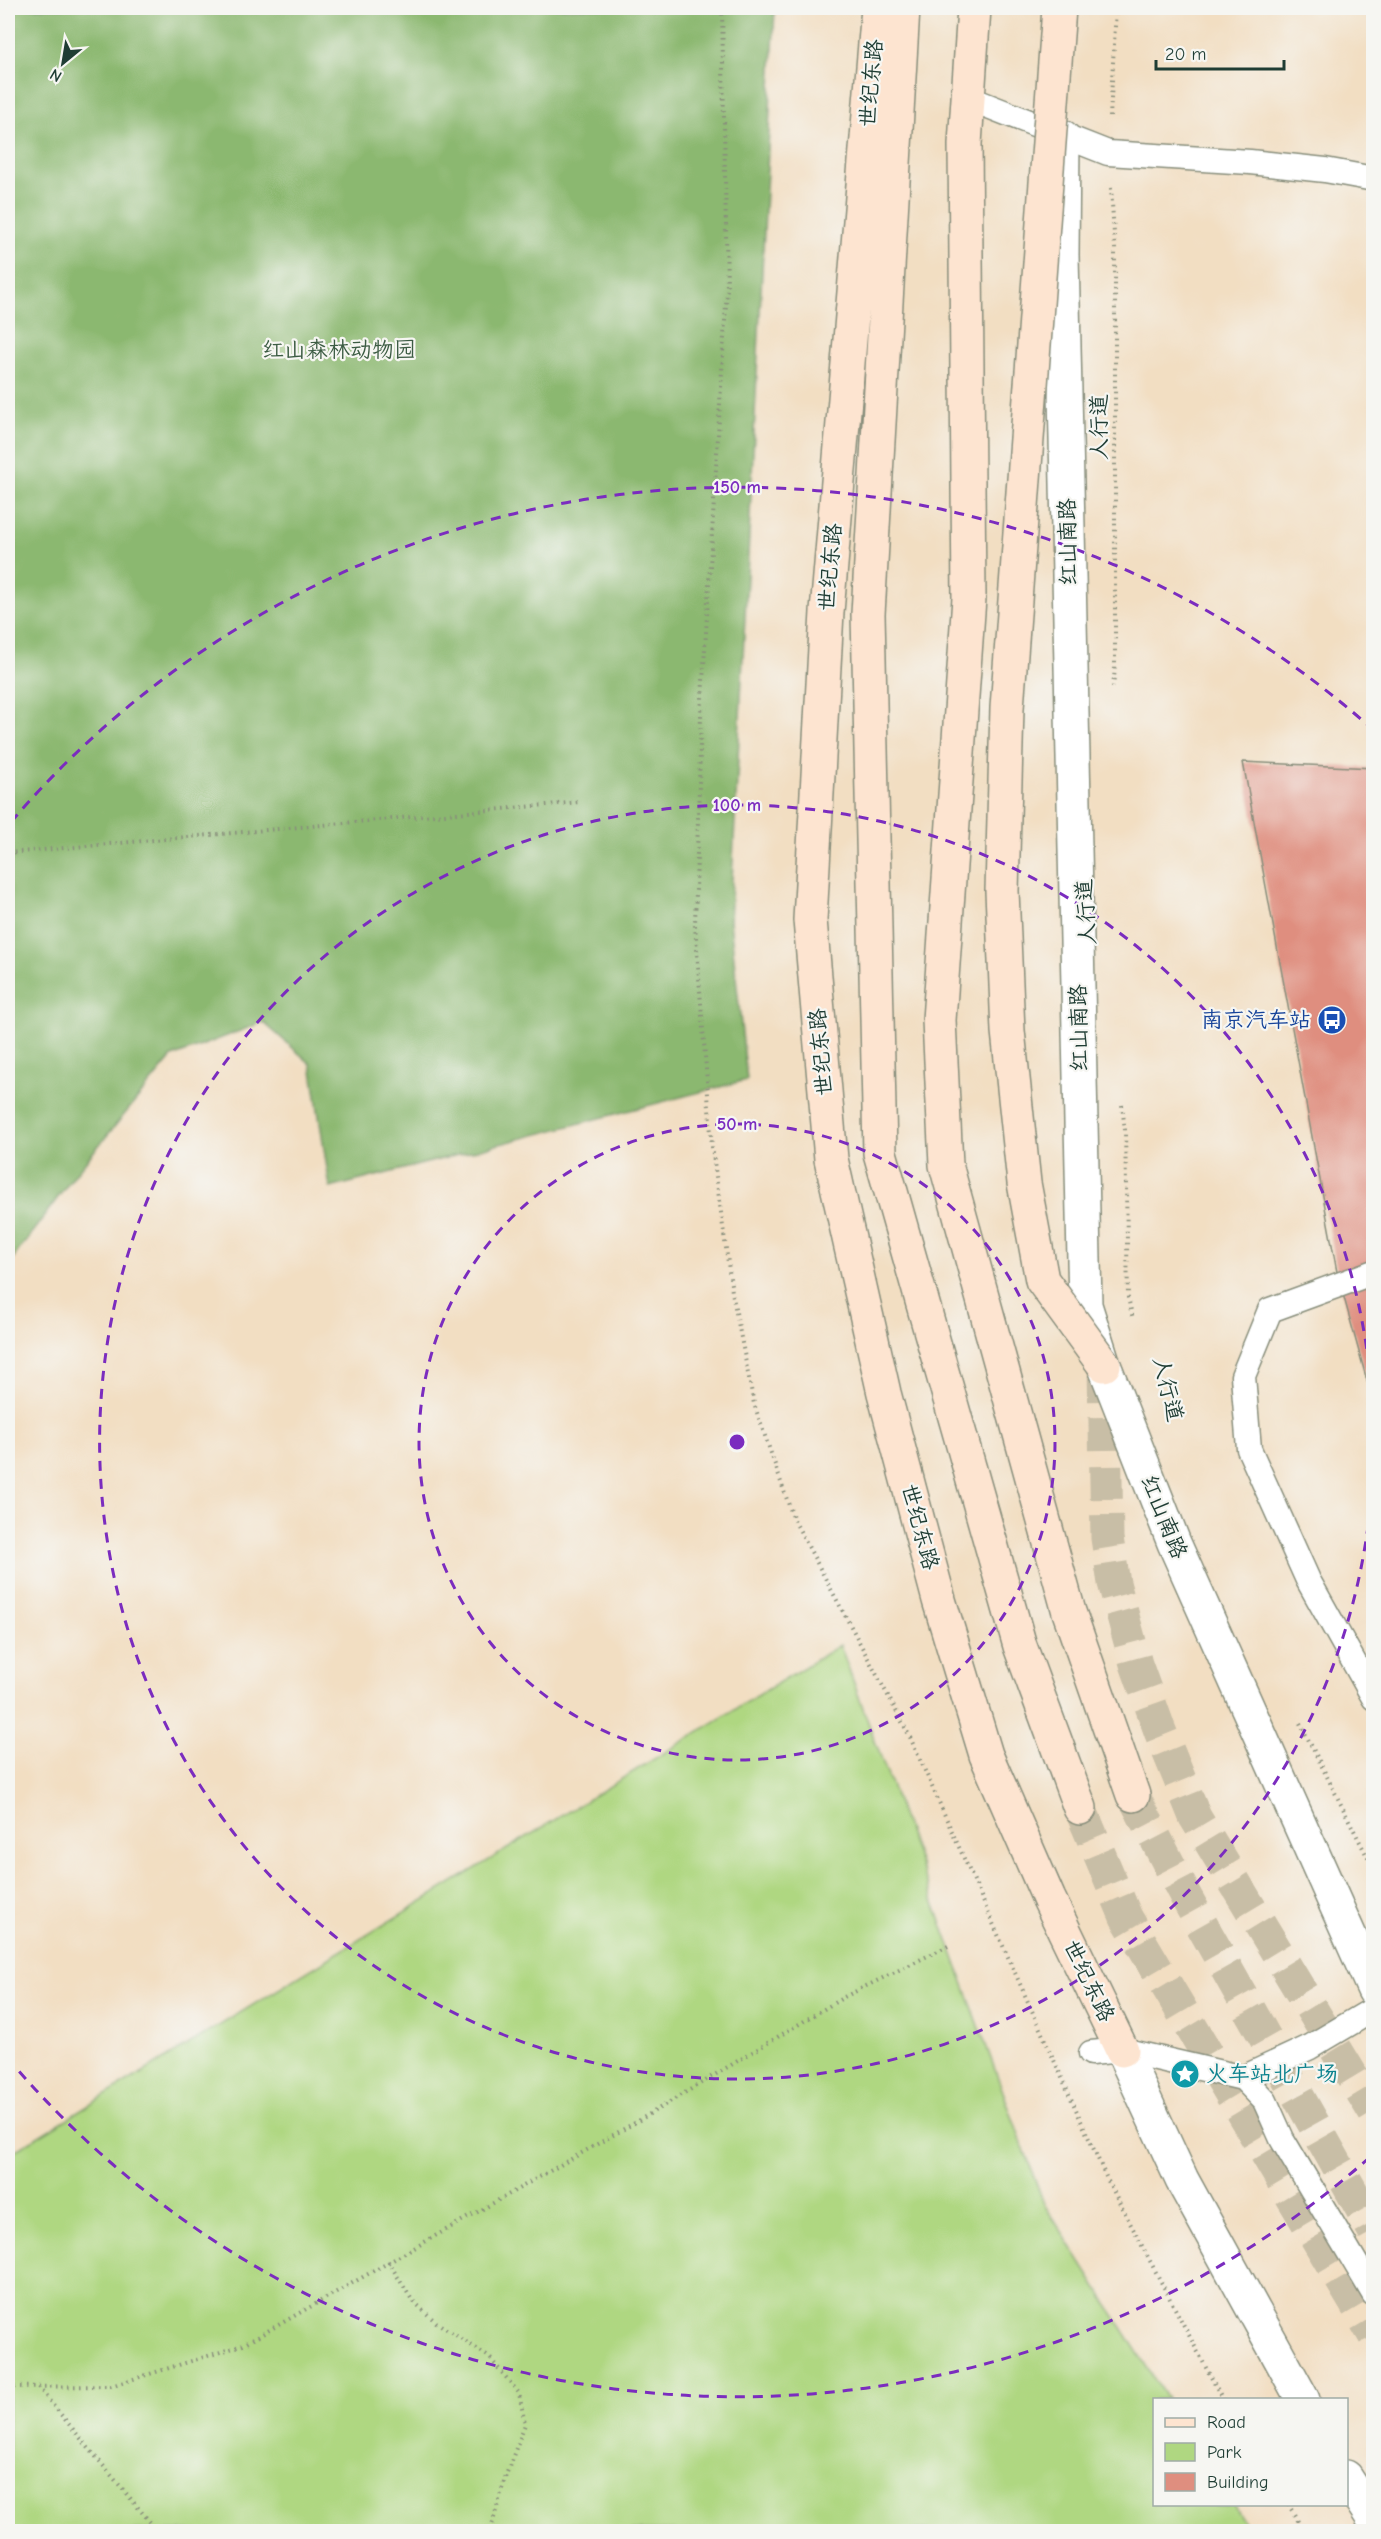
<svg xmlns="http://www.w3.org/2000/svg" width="1381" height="2539" font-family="'Comic Neue','LXGW WenKai TC',sans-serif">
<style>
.green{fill:#afd781;stroke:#678a5a;stroke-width:1.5}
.forest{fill:#8bb86f;stroke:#557a52;stroke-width:1.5}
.building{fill:#df8e7f}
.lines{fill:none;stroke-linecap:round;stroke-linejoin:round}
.tertiary-tunnel{stroke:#c8bea6;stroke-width:33;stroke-dasharray:33 16;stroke-linecap:butt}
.secondary-tunnel{stroke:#c8bea6;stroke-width:33;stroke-dasharray:33 16;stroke-linecap:butt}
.service-casing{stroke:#888e7b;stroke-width:27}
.tertiary-casing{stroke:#888e7b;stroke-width:36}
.secondary-casing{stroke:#888e7b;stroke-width:36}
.path{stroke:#888e7b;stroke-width:4;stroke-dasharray:1.5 4.5;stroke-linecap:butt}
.service{stroke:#fff;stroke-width:24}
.tertiary{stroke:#fff;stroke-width:33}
.secondary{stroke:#fde4d0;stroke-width:33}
.secondary-bridge-casing{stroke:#888e7b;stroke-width:36;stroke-linecap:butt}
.secondary-bridge{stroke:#fde4d0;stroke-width:33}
.ring{fill:none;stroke:#7b2cbf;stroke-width:3;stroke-dasharray:10 8}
.labels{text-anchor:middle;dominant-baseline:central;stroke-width:4.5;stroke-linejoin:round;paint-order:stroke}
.street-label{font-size:22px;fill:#1f3d34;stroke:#f6f6f2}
.park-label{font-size:22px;fill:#3c5c43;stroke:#f6f6f2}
.transit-label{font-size:22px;fill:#164399;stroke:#f6f6f2;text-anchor:end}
.culture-label{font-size:22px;fill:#0d838f;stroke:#f6f6f2;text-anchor:start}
.centre{fill:#7b2cbf;stroke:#f6f6f2;stroke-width:3}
.ring-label{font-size:18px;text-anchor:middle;font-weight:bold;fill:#7b2cbf;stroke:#f6f6f2;stroke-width:4.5;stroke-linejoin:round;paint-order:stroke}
</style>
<rect width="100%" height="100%" fill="#f6f6f2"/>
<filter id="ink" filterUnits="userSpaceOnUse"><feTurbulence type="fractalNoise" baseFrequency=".0167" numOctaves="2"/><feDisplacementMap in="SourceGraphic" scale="12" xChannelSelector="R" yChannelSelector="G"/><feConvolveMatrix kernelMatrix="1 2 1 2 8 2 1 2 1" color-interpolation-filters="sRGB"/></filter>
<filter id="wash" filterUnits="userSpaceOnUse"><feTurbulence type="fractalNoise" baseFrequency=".008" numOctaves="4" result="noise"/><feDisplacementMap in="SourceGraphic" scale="24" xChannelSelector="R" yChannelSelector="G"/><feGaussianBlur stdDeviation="1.35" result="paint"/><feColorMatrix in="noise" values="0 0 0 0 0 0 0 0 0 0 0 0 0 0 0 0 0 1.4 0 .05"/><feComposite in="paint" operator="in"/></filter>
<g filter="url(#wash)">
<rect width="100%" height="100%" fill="#f2dec2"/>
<!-- green -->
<path class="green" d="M840,1645l204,559 123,195 -13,1v104l79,1 17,26h-1242v-376z"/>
<!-- forest -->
<path class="forest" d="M8,8h767l-45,913 17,159 -417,108 -19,-124 -48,-42 -91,35 -96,116 -68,92z"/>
<g id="blocks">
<!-- building -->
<path class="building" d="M1243,762l131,6v638l-37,-134z"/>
</g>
</g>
<g filter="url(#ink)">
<use href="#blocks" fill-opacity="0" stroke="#888e7b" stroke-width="1.5"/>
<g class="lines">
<!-- tertiary-tunnel -->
<path class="tertiary-tunnel" d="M1104,1368l3,170 7,45 22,81 24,67 35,86 179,295"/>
<!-- secondary-tunnel -->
<path class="secondary-tunnel" d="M1133,1795l53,102 188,334
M1080,1808l46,109 248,418"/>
<!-- service casing -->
<g class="service-casing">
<path id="service" d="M968,98l140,55 142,9 75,8 49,9
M1374,1272l-104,38 -27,66 6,73 59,131 66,118
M1091,2053l31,-3 121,28 22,23 17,38 92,155
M1243,2078l67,-31 64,-38"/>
</g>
<!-- tertiary casing -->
<g class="tertiary-casing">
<path id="tertiary" d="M1063,137l-1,118 23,1050 19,60 70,178 200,447
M1122,2050l60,130 121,220
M1346,2477l28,43"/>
</g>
<!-- secondary casing -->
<g class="secondary-casing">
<path id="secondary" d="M878,8l-51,604 -17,308 21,239 53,234 55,207 47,155 63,144 73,151
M903,8l-35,606 12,539 140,493 60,162
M974,8l-9,136 4,454 -30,422 7,145 123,447 64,183"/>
</g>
<!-- path -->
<path class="path" d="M722,8l5,280 -26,426 -6,211 17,222 20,145 22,112 40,116 115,215 198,444 116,221
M1110,117l6,-109
M1111,188l4,61v419l-2,19
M8,853l572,-51
M1122,1105l3,25 3,168 5,21
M1300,1723l74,147
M388,2261l24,39 24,22 53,35 30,36 6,31 -19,51 -16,57
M8,2387l103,-1 132,-41 395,-224 206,-124 106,-52
M38,2387l117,141
M1288,2504l17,28"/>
<!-- service -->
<use href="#service" class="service"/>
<!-- tertiary -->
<use href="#tertiary" class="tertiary"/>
<!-- secondary -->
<use href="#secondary" class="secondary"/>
<!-- secondary-bridge casing -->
<g class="secondary-bridge-casing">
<path id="secondary-bridge" d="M1059,8l-52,700 -5,183 6,140 16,152 18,97 62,85"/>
</g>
<!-- secondary-bridge -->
<use href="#secondary-bridge" class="secondary-bridge"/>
</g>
</g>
<!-- distance rings -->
<g class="ring">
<circle cx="737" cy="1442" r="318"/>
<path d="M1373 1470A637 637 0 1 1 1373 1414"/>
<path d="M1370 2157A955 955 0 0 1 11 2062M11 822A955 955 0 0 1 1370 727"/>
</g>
<!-- icons -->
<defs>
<g id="bus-disc" transform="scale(1.5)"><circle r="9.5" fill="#1a4fb4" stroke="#f6f6f2"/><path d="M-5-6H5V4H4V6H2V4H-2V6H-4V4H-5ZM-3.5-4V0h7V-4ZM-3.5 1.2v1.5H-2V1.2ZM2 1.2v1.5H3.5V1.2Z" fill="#fff"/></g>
<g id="sight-disc" transform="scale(1.5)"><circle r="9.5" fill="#0f9aa8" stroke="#f6f6f2"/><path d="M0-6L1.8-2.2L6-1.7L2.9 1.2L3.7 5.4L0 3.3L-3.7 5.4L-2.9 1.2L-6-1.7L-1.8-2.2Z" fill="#fff"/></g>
</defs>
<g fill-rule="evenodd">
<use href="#bus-disc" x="1332" y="1020"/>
<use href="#sight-disc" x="1185" y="2074"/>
</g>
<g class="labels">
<!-- street labels -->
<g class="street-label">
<text transform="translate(871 83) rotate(-85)">世纪东路</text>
<text transform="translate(1099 427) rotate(-90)">人行道</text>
<text transform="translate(1068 542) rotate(-91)">红山南路</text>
<text transform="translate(830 567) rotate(-85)">世纪东路</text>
<text transform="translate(1086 912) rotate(-94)">人行道</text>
<text transform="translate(1079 1028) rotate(-91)">红山南路</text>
<text transform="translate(821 1052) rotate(-95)">世纪东路</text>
<text transform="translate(1168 1389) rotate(76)">人行道</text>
<text transform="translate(1164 1517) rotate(68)">红山南路</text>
<text transform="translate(920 1527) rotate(75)">世纪东路</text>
<text transform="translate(1089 1981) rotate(64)">世纪东路</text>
</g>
<!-- park labels -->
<g class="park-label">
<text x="339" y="350">红山森林动物园</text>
</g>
<!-- transit labels -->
<g class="transit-label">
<text x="1311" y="1020">南京汽车站</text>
</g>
<!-- culture labels -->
<g class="culture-label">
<text x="1206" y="2074">火车站北广场</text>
</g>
</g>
<circle cx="737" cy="1442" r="9" class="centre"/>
<g class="ring-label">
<text x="737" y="493">150 m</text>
<text x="737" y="811">100 m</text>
<text x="737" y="1130">50 m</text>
</g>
<!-- margin -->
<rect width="1381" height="2539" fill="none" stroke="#f6f6f2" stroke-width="30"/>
<!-- legend -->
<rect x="1153" y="2398" width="195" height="108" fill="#f6f6f2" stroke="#a0aca6" stroke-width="1.5"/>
<rect x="1165" y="2418" width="30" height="9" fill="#fde4d0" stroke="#a0aca6" stroke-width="1.5"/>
<text x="1207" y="2428" font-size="18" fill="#1f3d34">Road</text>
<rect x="1165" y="2443" width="30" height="18" fill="#afd781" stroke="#a0aca6" stroke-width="1.5"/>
<text x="1207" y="2458" font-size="18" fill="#1f3d34">Park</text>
<rect x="1165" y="2473" width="30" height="18" fill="#df8e7f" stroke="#a0aca6" stroke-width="1.5"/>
<text x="1207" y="2488" font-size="18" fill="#1f3d34">Building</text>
<!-- north arrow -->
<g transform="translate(63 63) rotate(210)" stroke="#f6f6f2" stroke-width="4.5" paint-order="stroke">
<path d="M0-4.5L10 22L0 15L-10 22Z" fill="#1f3d34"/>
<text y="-9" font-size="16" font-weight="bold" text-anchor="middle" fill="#1f3d34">N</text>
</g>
<!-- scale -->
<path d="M1156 60v9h128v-9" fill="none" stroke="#1f3d34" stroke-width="3"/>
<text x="1165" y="60" font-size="18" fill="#1f3d34" stroke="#f6f6f2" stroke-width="4.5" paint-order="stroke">20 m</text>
</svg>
